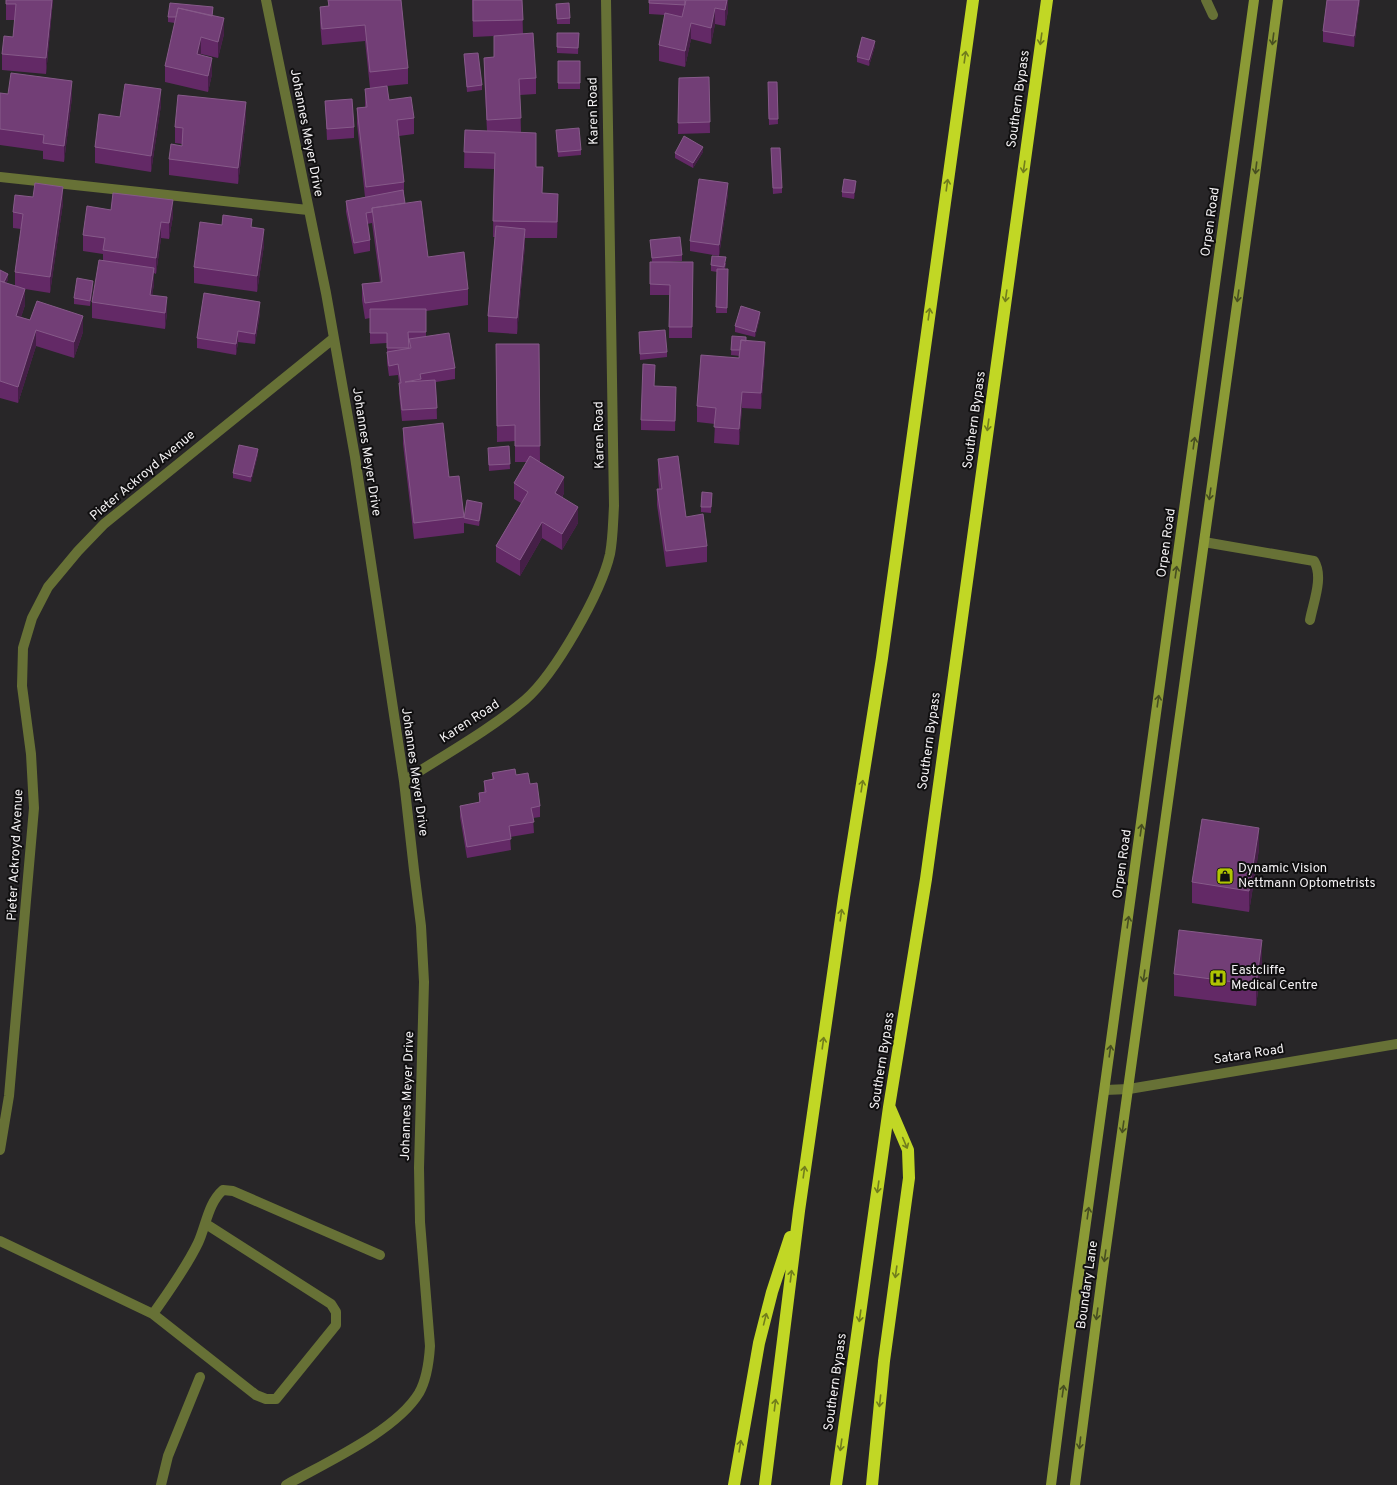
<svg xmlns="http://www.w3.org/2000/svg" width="1397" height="1485" font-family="Overpass,sans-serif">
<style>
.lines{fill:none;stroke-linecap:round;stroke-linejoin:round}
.lane{stroke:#677136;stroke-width:10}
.street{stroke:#677136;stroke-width:10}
.secondary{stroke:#8b9a36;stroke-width:10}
.highway{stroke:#c1d725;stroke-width:12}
.wall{fill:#632966}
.shaded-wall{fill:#451f47}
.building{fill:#723e76;stroke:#865a89}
.oneway{stroke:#717d1c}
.oneway2{stroke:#474e21}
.labels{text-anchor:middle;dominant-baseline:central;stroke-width:4;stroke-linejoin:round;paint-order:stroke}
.street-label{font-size:13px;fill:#f2f0f2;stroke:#100f10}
.poi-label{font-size:13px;fill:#f2f0f2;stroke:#100f10;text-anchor:start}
</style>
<rect width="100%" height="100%" fill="#282628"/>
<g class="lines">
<!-- lane -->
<path class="lane" d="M1206,0l7,15
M1204,542l110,19c10,16 -1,42 -4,59
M0,1241l153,73c16,-23 33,-46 45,-71 8,-17 10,-40 25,-53l10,1 147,64
M153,1314l103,81 10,4h10l60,-74v-13l-5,-8 -125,-80
M161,1485l7,-29 32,-79"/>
<!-- street -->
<path class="street" d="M266,0l60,293 29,164 49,324 10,89 7,56 3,56 -5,186 1,54 10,124c-1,16 -3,33 -11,47 -23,38 -94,70 -133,92
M0,177l308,33
M404,781c40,-26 84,-50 121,-81 30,-26 76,-107 85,-146 3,-16 3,-32 4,-48l-8,-506
M1105,1090l24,-1 268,-45
M0,1150l9,-54 25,-288 -3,-54 -9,-68 1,-38 9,-30 16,-31 30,-36 26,-27 230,-186"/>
<!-- secondary -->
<path class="secondary" d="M1051,1485l15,-117 188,-1368
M1075,1485l27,-209 153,-1101 23,-175"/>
<!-- highway -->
<path class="highway" d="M734,1485l25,-142 13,-51 18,-55
M765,1485l34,-274 45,-314 38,-239 91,-658
M836,1485l53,-378 37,-228 121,-879
M872,1485l12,-124 25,-183 -1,-28 -18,-42"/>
</g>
<!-- wall -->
<path class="wall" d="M6,0h47l-7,74 -44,-4v-16l11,-17 2,-17h-9z
M328,0h73l7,68v16l-21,2 2,14 25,18v16l-15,2 5,46v16l1,5 23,54 40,32v16l-42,6v25l29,32v11l-19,3 1,37 -35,2 -3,-27v-11l-1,-8 -9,1 -2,-14v-19l-17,1v-26l-5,1 -3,-19v-16l18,-2 -8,-59 -5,1 3,16v11l-16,3 -8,-42v-11l19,-4 -8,-73v-16l8,-1v-18l19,-2 -14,1 -5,-47 -43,4 -2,-22v-16h8z
M472,0h50l1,34 13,44v16l-16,1 1,37 15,35 6,26 16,17 -1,28h-32v7l-8,89 -29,-2v-16l7,-79h-2l1,-68 -30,-1 1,-38 22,1 -3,-57v-16l10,-1v-21l-21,1z
M649,0h79v11l-3,15 -10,-2 -4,20 -20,-5 -6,28 -26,-6v-16l6,-30 -16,-1z
M1327,0h33l-6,47 -31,-5v-11z
M556,4l14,14v6h-13z
M213,12l-1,4 12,18 -6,24 -17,-4v1l11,19 -4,18 -43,-10v-16l10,-43 -7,-1v-5z
M557,33h22l-1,21 -21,-1z
M875,46l-6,20 -12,-4v-5z
M464,54l18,31v5l-15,2z
M558,61h22v28h-22z
M709,77l1,56 -32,1 1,-56z
M777,82l1,42 -9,1 -1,-38z
M0,93l8,1 64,3 -8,65 -21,-3v-8l-43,-6z
M325,101l29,26v11l-27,2z
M161,105l-10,67 -56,-9v-16l25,-30z
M246,118l-8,66 -69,-9v-16l13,-13v-2l-7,-1v-16z
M556,130l25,20v5l-23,2z
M703,152l-10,16 -18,-10v-5z
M771,154l11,34v5l-9,1z
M856,186l-2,13 -12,-2v-5z
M728,194l-9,62 -29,-5v-10z
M63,203l-13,90 -25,-4v16l-4,12 9,3 53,12 -9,26 -38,-12 -18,57 -18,-5v-128l8,10 -2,3 9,3v-14l6,-43 -8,-1v-16z
M111,210l62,6 -4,23 -8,-1 -5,36 -2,-1v11l-2,11 15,18 -2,16 -73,-11v-16l11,-41v-7l-20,-3v-16z
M222,225l30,2 12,18 -7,47 -63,-9v-16z
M650,240l32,15v6l-13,1h24l-1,76h-23v-43h-19v-33h2z
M726,263l-1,6h3l-1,44h-11l1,-41 -6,-1v-6z
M93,287l-3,19 -16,-2v-6z
M260,313l-5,31 -17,-2 -2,13 -39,-7v-10z
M760,317l-5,20 -20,-5v-6z
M639,332l28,20v5l-27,3z
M732,336l14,5 19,17 -4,51 -19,-1 -3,37 -25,-2 1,-19 -18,-2v-16l42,-48 1,-2 -9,-1z
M496,344h43l1,118 24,31 -2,5 16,25 -16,27 -20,-12 -22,38 -24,-14v-16l25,-43 -7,-4v-16l13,-21h-12v-21l-18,1z
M676,398l-1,33 -34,-1v-10z
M403,428l46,49 15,39 18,-7 -3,17 -15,-3v10l-50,6 -11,-95z
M509,446l1,23 -21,2 -1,-18z
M258,454l-7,28 -18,-4v-5z
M658,459l28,58 21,29v16l-41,5 -9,-62v-16h2l-1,-14z
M712,498l-1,15 -10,-1v-5z
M492,773l24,2 14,9 10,22v11l-7,1 1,15 -24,4 1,13 -44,8 -7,-41v-11l19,-3v-10h5v-12l8,-2z
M1259,849l-10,63 -57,-9v-21z
M1262,961l-6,45 -82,-10v-22z"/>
<!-- shaded-wall -->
<path class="shaded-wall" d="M52,0h1l-7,74v-16z
M727,0h1v11l-3,15v-16z
M1359,0h1l-6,47v-11z
M715,8v16l-4,20v-16z
M224,18v16l-6,24v-16z
M691,23v16l-6,28v-16z
M201,37v17l-4,16v-16z
M875,41v5l-6,20v-6z
M212,58v16l-4,18v-16z
M72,81v16l-8,65v-16z
M161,89v16l-10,67v-16z
M246,102v16l-8,66v-16z
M703,147v5l-10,16v-5z
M856,181v5l-2,13v-6z
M728,183v11l-9,62v-11z
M63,187v16l-13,90v-16z
M558,194v16l-1,28v-16z
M173,200v16l-4,23v-16z
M161,222v16l-5,36v-16z
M264,229v16l-7,47v-16z
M525,229v16l-8,89v-16z
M154,268v16l-4,27v-16z
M8,274v6l-5,8v-5z
M93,281v6l-3,19v-5z
M25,289v16l-9,27v-16z
M167,297v16l-2,16v-16z
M260,302v11l-5,31v-10z
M760,312v5l-5,20v-5z
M83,316v16l-9,26v-16z
M36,330v16l-18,57v-16z
M238,331v11l-2,13v-11z
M765,342v16l-4,51v-16z
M742,392v16l-3,37v-16z
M258,449v5l-7,28v-5z
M564,477v16l-9,16v-16z
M482,503v6l-3,17v-5z
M578,507v16l-16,27v-16z
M542,522v16l-22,38v-16z
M1259,828v21l-10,63v-21z
M1262,940v21l-6,45v-21z"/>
<!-- building -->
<path class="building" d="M6,0h46l-6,58 -44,-4 2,-18 9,1 3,-33h-10z
M328,0h73l7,68 -38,4 -5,-47 -43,4 -2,-22 9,-1z
M473,0h49l1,20 -50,1z
M649,0h36v5l-36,-2z
M686,0h41l-2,10 -10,-2 -4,20 -20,-5 -6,28 -26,-6 6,-32 17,4z
M1327,0h32l-5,36 -31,-5z
M170,3l43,4 -1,9 -34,-8 -2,9h-8z
M569,3l1,15 -13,1 -1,-15z
M178,8l46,10 -6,24 -17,-5 -4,17 15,4 -4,18 -43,-10z
M533,33l3,45 -17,1 2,39 -34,2 -3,-62 10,-1v-21z
M557,33h22l-1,15 -21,-1z
M862,37l13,4 -6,19 -12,-3z
M478,53l4,32 -15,2 -3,-33z
M558,61h22v22h-22z
M11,73l61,8 -8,65 -21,-3 1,-8 -44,-6v-36l8,1z
M709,77l1,45 -32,1 1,-45z
M768,82h9l1,37h-9z
M125,84l36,5 -10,67 -56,-9 4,-33 21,3z
M387,86l2,14 22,-3 3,21 -17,2 7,62 -38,5 -9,-79 10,-1 -2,-18z
M178,95l68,7 -8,66 -69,-9 2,-15 11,2 1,-18 -8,-1z
M352,99l2,28 -27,2 -2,-28z
M579,128l2,22 -23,2 -2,-22z
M465,130l71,3v34h7l-1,26 16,1 -1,28 -64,-1 2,-68 -31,-1z
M684,136l19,11 -10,16 -18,-10z
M771,148h9l2,40h-9z
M699,179l29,4 -9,62 -29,-4z
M844,179l12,2 -2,12 -12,-1z
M35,183l28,4 -13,90 -35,-5 8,-58 -10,-2 2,-17 18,2z
M403,190l2,13 -33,5v4l-6,1 4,27 -16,3 -8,-42z
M113,193l60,7 -4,23 -8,-1 -5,36 -53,-8 2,-12 -22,-3 4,-29 24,4z
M421,201l7,56 36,-5 4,37 -103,14 -3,-19 20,-2 -10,-74z
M223,215l29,4 -1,8 13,2 -7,47 -63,-9 6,-45 22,3z
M496,226l29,3 -8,89 -29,-2z
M680,237l2,18 -30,3 -2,-18z
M712,256l14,1 -2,10 -13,-2z
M99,260l55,8 -4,27 17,2 -2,16 -73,-11z
M650,262h43l-1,65h-23l1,-42 -20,-1z
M717,269h11l-1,39 -11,-1z
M0,270l8,4 -4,8 -4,-1z
M77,278l16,3 -3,20 -16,-3z
M0,281l25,8 -9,27 14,4 7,-19 46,15 -9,26 -38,-12 -18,57 -18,-6z
M204,293l56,9 -5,32 -17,-3 -2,13 -39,-6z
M741,306l19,6 -5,20 -20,-6z
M370,309h56v23h-18l1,16h-22v-15h-17z
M665,330l2,22 -27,2 -1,-22z
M449,333l6,35 -35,6 1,5 -16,3 30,-2 2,28 -35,2 -3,-27h2l-3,-19 -9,2 -2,-14 24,-4 -2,-9z
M732,336l14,1v4l-5,-1 -1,10h-9z
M741,340l24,2 -4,51 -19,-1 -3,37 -25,-2 2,-19 -19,-2 4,-51 38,3z
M496,344h43l1,102h-25v-21l-18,1z
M643,364l12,1 -1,21 22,1 -1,34 -34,-1z
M443,423l6,54 10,-1 5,41 -50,6 -11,-95z
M239,445l19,4 -7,28 -18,-4z
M509,446l1,18 -21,1 -1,-17z
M530,456l34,21 -9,16 23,14 -16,27 -20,-12 -22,38 -24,-14 32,-54 -14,-9z
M678,456l8,61 17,-3 4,32 -41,5 -9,-62h5l-4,-30z
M702,492l10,1 -1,14h-10z
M467,500l15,3 -3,18 -15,-3z
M515,769l1,6 12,-2 2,11 7,-1 3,23 -9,2 3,14 -25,4 2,13 -44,8 -7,-41 20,-4 -1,-9 7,-1 -2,-11 10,-2 -2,-6z
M1202,819l57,9 -10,63 -57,-9z
M1179,930l83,10 -6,45 -82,-11z"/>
<!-- one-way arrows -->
<defs><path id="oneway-shaft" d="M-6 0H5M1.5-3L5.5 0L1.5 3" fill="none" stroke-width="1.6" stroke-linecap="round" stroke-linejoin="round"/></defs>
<g class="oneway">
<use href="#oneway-shaft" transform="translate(1041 39) rotate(98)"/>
<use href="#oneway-shaft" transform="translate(965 57) rotate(-82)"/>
<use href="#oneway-shaft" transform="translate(1024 167) rotate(98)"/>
<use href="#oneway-shaft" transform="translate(947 185) rotate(-82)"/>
<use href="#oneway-shaft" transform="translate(1006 296) rotate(98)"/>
<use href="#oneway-shaft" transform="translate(929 314) rotate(-82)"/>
<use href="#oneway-shaft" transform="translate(988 425) rotate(98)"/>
<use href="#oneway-shaft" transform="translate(862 786) rotate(-81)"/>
<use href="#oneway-shaft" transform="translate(841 915) rotate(-82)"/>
<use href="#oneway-shaft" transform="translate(823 1043) rotate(-82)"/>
<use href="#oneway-shaft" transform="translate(905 1143) rotate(67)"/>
<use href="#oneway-shaft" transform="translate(804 1172) rotate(-82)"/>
<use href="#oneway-shaft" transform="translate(878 1187) rotate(98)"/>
<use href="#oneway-shaft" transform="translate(896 1272) rotate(98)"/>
<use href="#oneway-shaft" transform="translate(791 1276) rotate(-83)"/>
<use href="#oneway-shaft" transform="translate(860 1316) rotate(98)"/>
<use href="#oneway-shaft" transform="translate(765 1319) rotate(-76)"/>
<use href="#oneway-shaft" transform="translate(880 1401) rotate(96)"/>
<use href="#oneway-shaft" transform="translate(775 1405) rotate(-83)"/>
<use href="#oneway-shaft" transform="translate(841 1445) rotate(98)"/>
<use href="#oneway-shaft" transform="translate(740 1446) rotate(-81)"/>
</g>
<g class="oneway2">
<use href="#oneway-shaft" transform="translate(1273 39) rotate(97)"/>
<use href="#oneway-shaft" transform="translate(1256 168) rotate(97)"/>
<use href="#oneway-shaft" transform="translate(1238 296) rotate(98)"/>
<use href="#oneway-shaft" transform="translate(1194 443) rotate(-82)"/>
<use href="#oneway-shaft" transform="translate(1210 494) rotate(98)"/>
<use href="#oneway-shaft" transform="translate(1176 572) rotate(-82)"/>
<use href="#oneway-shaft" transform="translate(1158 701) rotate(-82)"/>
<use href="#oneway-shaft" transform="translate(1141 830) rotate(-82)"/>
<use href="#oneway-shaft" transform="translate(1128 922) rotate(-82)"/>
<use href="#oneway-shaft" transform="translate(1144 976) rotate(98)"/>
<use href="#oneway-shaft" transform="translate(1110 1051) rotate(-82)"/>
<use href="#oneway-shaft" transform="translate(1123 1127) rotate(98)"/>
<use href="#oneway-shaft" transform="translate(1088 1213) rotate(-82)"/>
<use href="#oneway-shaft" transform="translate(1105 1256) rotate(98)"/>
<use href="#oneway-shaft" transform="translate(1097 1314) rotate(98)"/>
<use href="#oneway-shaft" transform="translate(1063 1391) rotate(-82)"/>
<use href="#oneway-shaft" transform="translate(1080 1443) rotate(96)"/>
</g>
<!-- icons -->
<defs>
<g id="shop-square" transform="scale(0.9)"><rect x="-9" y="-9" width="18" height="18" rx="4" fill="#b0c502" stroke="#100f10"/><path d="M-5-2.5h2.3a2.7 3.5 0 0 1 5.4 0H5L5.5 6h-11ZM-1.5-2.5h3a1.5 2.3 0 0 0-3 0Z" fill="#111"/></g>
<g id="hospital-square" transform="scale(0.9)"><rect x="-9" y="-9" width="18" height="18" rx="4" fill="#b0c502" stroke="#100f10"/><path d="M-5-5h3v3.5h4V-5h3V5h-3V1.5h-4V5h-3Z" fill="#111"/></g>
</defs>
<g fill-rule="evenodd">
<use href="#shop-square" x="1225" y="876"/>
<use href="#hospital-square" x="1218" y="978"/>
</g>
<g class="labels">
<!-- street labels -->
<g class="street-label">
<text transform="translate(1019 99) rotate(-82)">Southern Bypass</text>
<text transform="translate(594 111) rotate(-91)">Karen Road</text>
<text transform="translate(306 133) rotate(79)">Johannes Meyer Drive</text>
<text transform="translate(1211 222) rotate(-82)">Orpen Road</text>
<text transform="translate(975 420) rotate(-82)">Southern Bypass</text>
<text transform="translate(600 435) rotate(-91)">Karen Road</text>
<text transform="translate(366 452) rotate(81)">Johannes Meyer Drive</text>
<text transform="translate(143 476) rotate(-40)">Pieter Ackroyd Avenue</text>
<text transform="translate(1167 543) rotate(-82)">Orpen Road</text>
<text transform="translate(470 722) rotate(-33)">Karen Road</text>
<text transform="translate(930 741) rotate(-82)">Southern Bypass</text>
<text transform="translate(414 772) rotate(82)">Johannes Meyer Drive</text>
<text transform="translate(16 855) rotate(-87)">Pieter Ackroyd Avenue</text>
<text transform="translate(1123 864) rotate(-82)">Orpen Road</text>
<text transform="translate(1249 1055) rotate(-9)">Satara Road</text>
<text transform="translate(883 1061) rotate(-81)">Southern Bypass</text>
<text transform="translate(408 1096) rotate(-88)">Johannes Meyer Drive</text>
<text transform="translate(1088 1285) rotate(-82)">Boundary Lane</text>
<text transform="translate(836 1382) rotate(-82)">Southern Bypass</text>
</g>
<!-- poi labels -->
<g class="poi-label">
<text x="1238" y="869">Dynamic Vision<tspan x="1238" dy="15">Nettmann Optometrists</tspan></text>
<text x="1231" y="971">Eastcliffe<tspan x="1231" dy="15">Medical Centre</tspan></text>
</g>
</g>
</svg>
